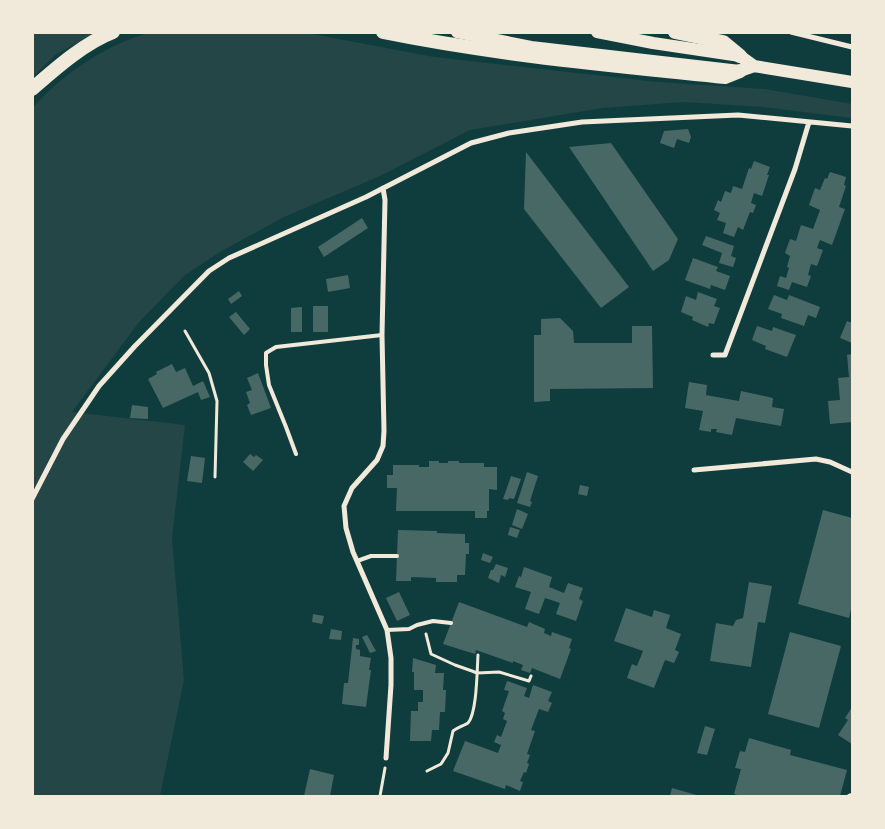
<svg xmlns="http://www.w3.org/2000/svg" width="885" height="829" font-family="'Sofia Sans Condensed',sans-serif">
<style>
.green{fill:#244646}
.building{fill:#486865}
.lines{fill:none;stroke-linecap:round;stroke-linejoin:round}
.path{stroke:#f1e9da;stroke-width:3}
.service{stroke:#f1e9da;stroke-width:4}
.minor{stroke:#f1e9da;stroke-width:5}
.primary{stroke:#f1e9da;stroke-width:12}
.trunk{stroke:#f1e9da;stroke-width:14}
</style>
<rect width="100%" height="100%" fill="#0f3d3e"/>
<!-- green -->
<path class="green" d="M33,32h62v1l-40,22 -22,22z
M152,32h150l132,25 224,25 107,7 87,15v14l-89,-11 -79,-5 -82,6 -132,22 -90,46 -96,41 -64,35 -35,23 -46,47 -67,90 113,13 -13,113 12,142 -24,116h-127l-1,-687c6,-8 13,-14 19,-20 29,-26 63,-47 101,-57z"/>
<!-- building -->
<path class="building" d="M688,129l3,8 -2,6 -12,-4 -3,9 -14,-5 4,-12z
M611,143l67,96 -9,21 -16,11 -84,-124z
M526,152l103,135 -28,21 -77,-99z
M754,161l16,6 -3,8h2l-7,21 -8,-3 -3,10 5,2 -3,8 -3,-1 -7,18 -5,-3 -4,10 -11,-4 3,-10 -9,-3 3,-7 -6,-3 4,-10 3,2 4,-11 6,2 2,-7 9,3 7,-21 2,1z
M830,172l16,5 -2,8 2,1 -7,21 6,2 -13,36 -12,-5 -3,8 6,2 -6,16 -6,-2 -3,11 3,1 -4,11 -15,-5 -3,8 -12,-4 3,-10 6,2 3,-10 -2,-1 3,-11 -5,-3 5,-14 6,2 5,-16 12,4 7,-19 -11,-5 6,-17 5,2 5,-12 2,1z
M362,218l6,10 -44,29 -6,-10z
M706,236l28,10 -3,10 5,2 -3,9 -14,-4 3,-10 -20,-8z
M693,258l25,9 -2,4 14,5 -5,14 -14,-5 -1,4 -25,-9z
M348,275l2,13 -22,4 -2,-13z
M239,291l3,5 -11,8 -3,-5z
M698,292l19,7 -3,7 6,2 -6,16 -5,-1 -1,4 -16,-7 1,-3 -12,-5 5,-16 10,4z
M774,295l13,5 2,-5 31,12 -4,11 -8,-3 -4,11 -23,-8 1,-4 -14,-5z
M313,306h15v26h-15z
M302,307v25h-11v-24z
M236,312l14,17 -6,6 -15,-18z
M560,318l13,13 1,12h58v-17h20l1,62 -103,1v12l-16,1v-67h7v-16z
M847,321l5,2v20l-12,-5z
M757,326l15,5 1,-4 23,8 -9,22 -22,-8 1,-3 -14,-6z
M852,354v68l-22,2 -2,-23 12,-1 -2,-22 11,-1 -2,-22z
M172,364l4,8 9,-4 8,18 10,-5 7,16 -9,3 -3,-8 -35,16 -15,-29 9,-5 -1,-2z
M258,373l13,35 -20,7 -4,-10 3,-2 -4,-11 6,-2 -5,-12z
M689,382l18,3 -1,10 16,3 17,3 2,-10 32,7 -1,9 12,2 -3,17 -45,-8 -4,17 -16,-3 1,-3h-6v3l-12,-2 4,-19 -18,-3z
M132,405l16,2v12l-18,-1z
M250,454l4,3 2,-2 7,5 -10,11 -10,-9z
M191,456l14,2 -3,25 -15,-2z
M429,461h10v2h9v-2h11v2h25v4h13v23l-8,-1v22h-2v7h-12v-7h-79l1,-23h-10v-13h6v-10h26v2h10z
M527,472l11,4 -8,25 2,1 -2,5 -13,-4z
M511,476l10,3 -7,20 -5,-1 -1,2 -5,-1z
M580,485l9,2 -2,9 -9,-2z
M517,509l11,5 -6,15 -10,-4z
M823,510l29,8v86l-3,14 -51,-14z
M510,527l10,3 -3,8 -9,-3z
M398,530l39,1v2l28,1v9h4v11h-3l-1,21h-8v7h-21v-4l-25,-1v4h-15z
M483,553l10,4 -3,6 -9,-3z
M496,564l12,4 -3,9 -4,-2 -2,8 -11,-5 3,-8h2z
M524,567l28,10 -3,10 15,6 4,-10 15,5 -4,11 4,2 -7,20 -20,-7 4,-11 -15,-5 -6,16 -14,-5 6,-17 -16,-5 4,-11 2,1z
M749,582l23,4 -7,37 -7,-1 -7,45 -41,-6 6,-38 17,3 3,-6 7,-2z
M399,592l11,23 -13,6 -11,-23z
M459,602l68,25 2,-5 16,7 -1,4 7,3 1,-4 20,7 -3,9 2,1 -11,30 -28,-11 -2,5 -9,-3 2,-5 -10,-4v2l-37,-13 -1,4 -32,-10z
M626,608l26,9 2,-7 16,5 -4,13 15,6 -6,16 4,2 -5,11 -9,-3 -11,28 -27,-10 5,-14 5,2 6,-15 -29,-10z
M313,614l11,2 -2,8 -10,-2z
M331,629l11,2 -1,9 -12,-1z
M790,632l51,14 -22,82 -51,-14z
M367,635l9,16 -6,2 -8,-16z
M353,638l6,1v6h-3v4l4,1v6l11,2 -2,12h2l-5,37 -24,-3 2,-21h4z
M413,658l23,7 -1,8h9l-1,17h3l-1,22h-5l-1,18h-7l-1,11h-21l1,-30h7v-9h5v-12h-9v-18h-2z
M507,681l20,7 -3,8 5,2 4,-13 19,7 -4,9 4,2 -4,9 -9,-3 -8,21 4,1 -8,23 3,1 -3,8 2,1 -3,9 -2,-1 -4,9 3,1 -3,9 -14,-6 -1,4 -52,-18 12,-30 33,12 3,-8 -7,-3 3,-7 4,2 6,-16 -4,-2 2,-6 -3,-2 7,-20 -5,-1z
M852,707v37l-14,-9 10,-15 -3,-2z
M705,726l10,3 -8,26 -10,-2z
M749,738l42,12 -1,5 57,15 -7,26h-99l-7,-2 7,-25 -6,-1 5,-17 5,1z
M310,769l24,6 -4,21h-26z
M672,788l28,8h-30z"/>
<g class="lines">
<!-- path -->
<path class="path" d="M185,331l24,42 8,28 -2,76
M426,634l5,20 24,11 17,6 5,2 22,-1 30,9 2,-5
M427,771l14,-7 7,-11 5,-22c4,-3 12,-6 15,-8 9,-10 9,-53 10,-68
M380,796l5,-28"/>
<!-- service -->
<path class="service" d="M296,454l-10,-27 -17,-42 -3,-20v-12l10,-6 106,-12
M357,561l14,-5h26
M387,630l22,-1 8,-4 16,-4 18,2
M849,796l3,-1"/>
<!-- minor -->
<path class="minor" d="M791,32l61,15
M383,188l2,12 -3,135 2,96 -1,15 -6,14 -25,28 -8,18 2,22 7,24 34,78 4,28v27l-5,73
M713,355h12l70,-186 14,-47
M694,470l122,-11 14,3 22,10
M32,499l31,-60 36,-53 36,-40 74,-75 20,-13 137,-61 105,-54 38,-10 73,-11 156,-7 114,11"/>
<!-- primary -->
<path class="primary" d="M457,32l74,15 209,24 14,-5
M597,32l56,11 87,13 14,10 98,16"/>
<!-- trunk -->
<path class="trunk" d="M383,32c113,23 227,33 342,45l15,-6
M675,32l48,10 17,14
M32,89c23,-20 52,-46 81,-57"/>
</g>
<!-- border -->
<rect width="885" height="829" fill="none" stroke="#f1e9da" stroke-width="68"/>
</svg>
